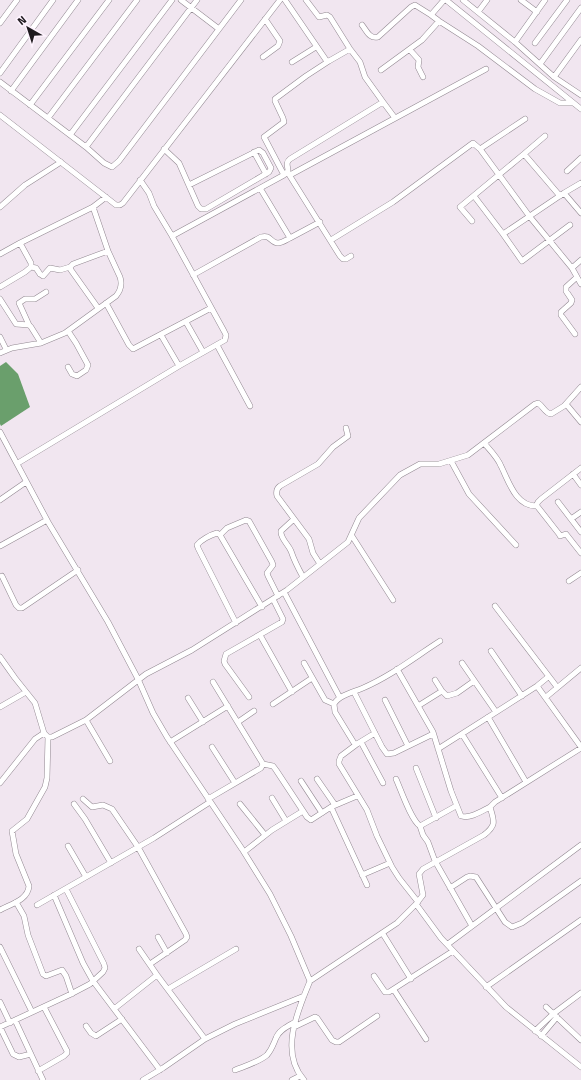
<svg xmlns="http://www.w3.org/2000/svg" width="581" height="1080" font-family="'Fira Sans',sans-serif">
<style>
.water{fill:#6a9f6c}
.lines{fill:none;stroke-linecap:round;stroke-linejoin:round}
.minor-casing{stroke:#928891;stroke-width:6}
.minor{stroke:#fff;stroke-width:5}
</style>
<rect width="100%" height="100%" fill="#f1e6f0"/>
<!-- water -->
<path class="water" d="M6,362l12,12 12,33 -29,19 -1,-2v-58z"/>
<g class="lines">
<!-- minor casing -->
<g class="minor-casing">
<path id="minor" d="M181,0l38,29
M306,0l13,17 8,-2 3,2 20,32
M444,0l-13,15 8,6 39,25 57,43 25,14h13
M446,0l135,109
M463,0l52,42 39,35 27,18
M521,0l16,12
M478,12l9,-12
M0,23l17,-23
M362,25c5,6 7,14 16,12l33,-30 4,-2 16,10
M515,42l30,-42
M535,43l32,-43
M410,50l9,10 -1,7 5,10
M263,57l15,-11 2,-5 -15,-22
M292,62l24,-15
M540,64l41,-56
M381,70l41,-30 17,-19
M0,73l53,-73
M554,77l27,-37
M0,82l86,65 18,16 8,4 7,-6 122,-161
M11,91l67,-91
M383,102l12,16
M30,105l79,-105
M0,115l116,90h4l3,-2 157,-203
M48,118l89,-118
M70,135l102,-135
M545,136l-21,18 36,42
M86,147l111,-147
M164,149l15,14 19,43 3,3h5l63,-37 2,-4 -8,-15 -4,-3 -70,35
M480,149l45,-30
M254,152l12,22
M567,171l14,-13
M288,173l52,83 3,3h3l5,-3
M284,175l-20,-38 20,-15 -1,-4 -8,-17v-2l31,-23 23,-15
M290,175l196,-106
M260,188l30,50 30,-16
M564,193l17,20
M474,196l29,38 19,27 48,-36
M0,207l25,-22 36,-23
M472,221l-12,-14 64,-53
M503,234l61,-41 17,-10
M172,236l112,-61 4,-4c0,-5 -3,-8 2,-12l93,-57 -18,-25 -5,-15 -10,-13 -21,12 -3,-1 -41,-60
M331,240l62,-38 80,-59 7,6 50,68 42,51 9,16
M0,254l20,-11 73,-36 13,-10
M31,267l5,1 4,6 3,2 7,-8 10,2 10,-3
M572,268l9,-8
M193,275l68,-38c10,-3 9,6 17,6 4,0 8,-3 12,-5
M0,287l25,-15 6,-5v-4l-11,-20
M0,299l16,25 13,1 2,2 10,16
M106,303l23,42 4,4 78,-41
M98,308l-27,-38 -1,-3 3,-3 35,-13
M186,322l17,30
M29,325l-10,-22 6,-4h10l11,-7
M68,331l8,12 12,22 -2,5 -9,6 -5,-2 -4,-7
M575,334l-14,-19v-3l10,-9 1,-3 -6,-9v-4l11,-10
M161,335l18,31
M0,337l6,12
M217,345l33,61
M0,353l12,-5 29,-5 24,-10 51,-37c5,-6 6,-13 4,-19l-12,-26 -15,-44
M566,404l15,18
M0,432l48,90 60,100 30,57 15,34 14,24 75,112 28,45 21,42 19,45c-12,29 -31,71 -6,99
M484,443c6,7 14,15 17,23 8,16 15,41 36,40l22,28 1,2 6,-2 15,19
M451,461l18,33 47,51
M18,463l161,-97 46,-26 1,-5 -2,-4 -52,-95 -18,-30 -5,-13 -9,-13
M573,474l8,11
M0,500l26,-18
M558,502l23,30
M536,506l2,-4 3,-3 40,-31
M294,519l-13,12c-1,7 7,13 10,20 3,9 7,17 12,26
M571,519l10,-7
M220,535l7,-7 19,-8 3,1 23,41 1,3 -6,8 1,3 10,20
M352,536l41,64
M0,546l47,-26
M320,564l-7,-11 -4,-14 -32,-43c-1,-4 -1,-7 3,-10l38,-22 15,-17 15,-11 -2,-8
M2,576l14,29 3,3h3l56,-38
M569,581l12,-8
M284,592l56,106
M495,606l62,81
M236,623l-38,-75 -1,-3c4,-5 13,-10 20,-12l3,2 42,72
M260,635l32,57
M491,651l31,45
M0,657l15,21 20,25 9,30 4,4h4l34,-17 60,-46 46,-24 95,-60 61,-48 11,-24 41,-43 20,-11h19l29,-9 67,-51 3,-1c5,3 7,10 13,11l13,-8 17,-19
M304,663l21,37 9,4
M462,663l34,49
M397,669l36,63 18,59 10,25c9,3 21,-5 29,-9
M435,680l7,11 5,5 10,-3 17,-12
M537,686l44,61
M354,692l28,55 5,7 7,-1 39,-19
M249,697l-24,-33 -1,-3 2,-7 56,-32 1,-3 -10,-20
M546,697l35,-29
M188,698l15,24
M385,700l23,46
M273,704l39,-26
M418,706l24,-15
M0,707l26,-15
M488,717l38,65
M86,720l24,41
M238,722l16,-11
M375,733l-18,11 -3,-1 -19,-31 -1,-8c5,-9 20,-12 29,-16 28,-12 52,-31 77,-47
M462,734l40,64
M170,742l58,-36
M361,742l22,41
M357,744l-16,12 -2,5v3l28,46 10,26 15,31 7,11 19,24
M212,747l23,36
M438,749l99,-63 11,-9
M263,764l10,2 3,4 31,47 4,3 20,-13 26,-11
M416,768l20,50
M317,779l18,26
M396,779c5,11 15,41 24,47l36,-20
M301,781l21,32
M0,783l35,-44 9,-6
M272,798l14,23
M83,799l9,8 11,-2 9,4 26,38 48,87 1,3 -2,3 -35,24
M208,799l53,-31 2,-4 -50,-82
M74,804l11,15 26,44
M240,804l25,31
M331,807l36,78
M420,826l3,9 5,7 7,19 37,65
M68,846l18,31
M244,852l28,-22 31,-19
M362,875l28,-12
M450,888l17,-11 3,-1 6,1 29,45 7,5 10,-4 59,-42
M54,895l29,68 10,18 67,89
M16,902l8,14 4,19 15,39 3,2 16,-6 4,6 6,18
M416,904l25,34 65,69 75,60
M37,905l117,-67 56,-36
M0,910c11,-6 28,-10 29,-24l-13,-32 -4,-23 15,-12 18,-32 2,-9 1,-41
M383,934l28,45
M158,937l9,16
M448,944l133,-99
M0,947l32,65
M139,949l18,26 48,64
M374,976l11,16h4l64,-41
M310,981l87,-58 19,-19 7,-9 -4,-21 4,-5 61,-34c13,-10 10,-14 6,-28l5,-5 86,-54
M486,987l95,-67
M168,989l68,-40
M394,990l32,49
M0,1002l10,21
M546,1007l35,33
M114,1009l43,-34
M15,1020l28,60
M86,1026l5,7 5,3 26,-17
M0,1027l69,-32 21,-11 13,-12 2,-4 -1,-4 -38,-75
M0,1027l13,27 6,3 12,-3
M294,1027l21,-10 2,1 15,22 4,2h3l38,-26
M535,1031l18,-17 28,-21
M541,1036l16,-19
M235,1070c10,-4 24,-8 32,-15 5,-6 6,-10 9,-17 3,-8 12,-12 19,-16
M38,1071l26,-15 3,-3v-2l-23,-44
M143,1080l20,-12 42,-29 30,-15 69,-28
M292,1080l8,-4"/>
</g>
<!-- minor -->
<use href="#minor" class="minor"/>
</g>
<!-- north arrow -->
<g transform="translate(28 28) rotate(321)" stroke="#fef3fe" stroke-width="3" paint-order="stroke">
<path d="M0-3L7 15L0 10L-7 15Z" fill="#1f1b1f"/>
<text y="-6" font-size="11" font-weight="bold" text-anchor="middle" fill="#1f1b1f">N</text>
</g>
</svg>
